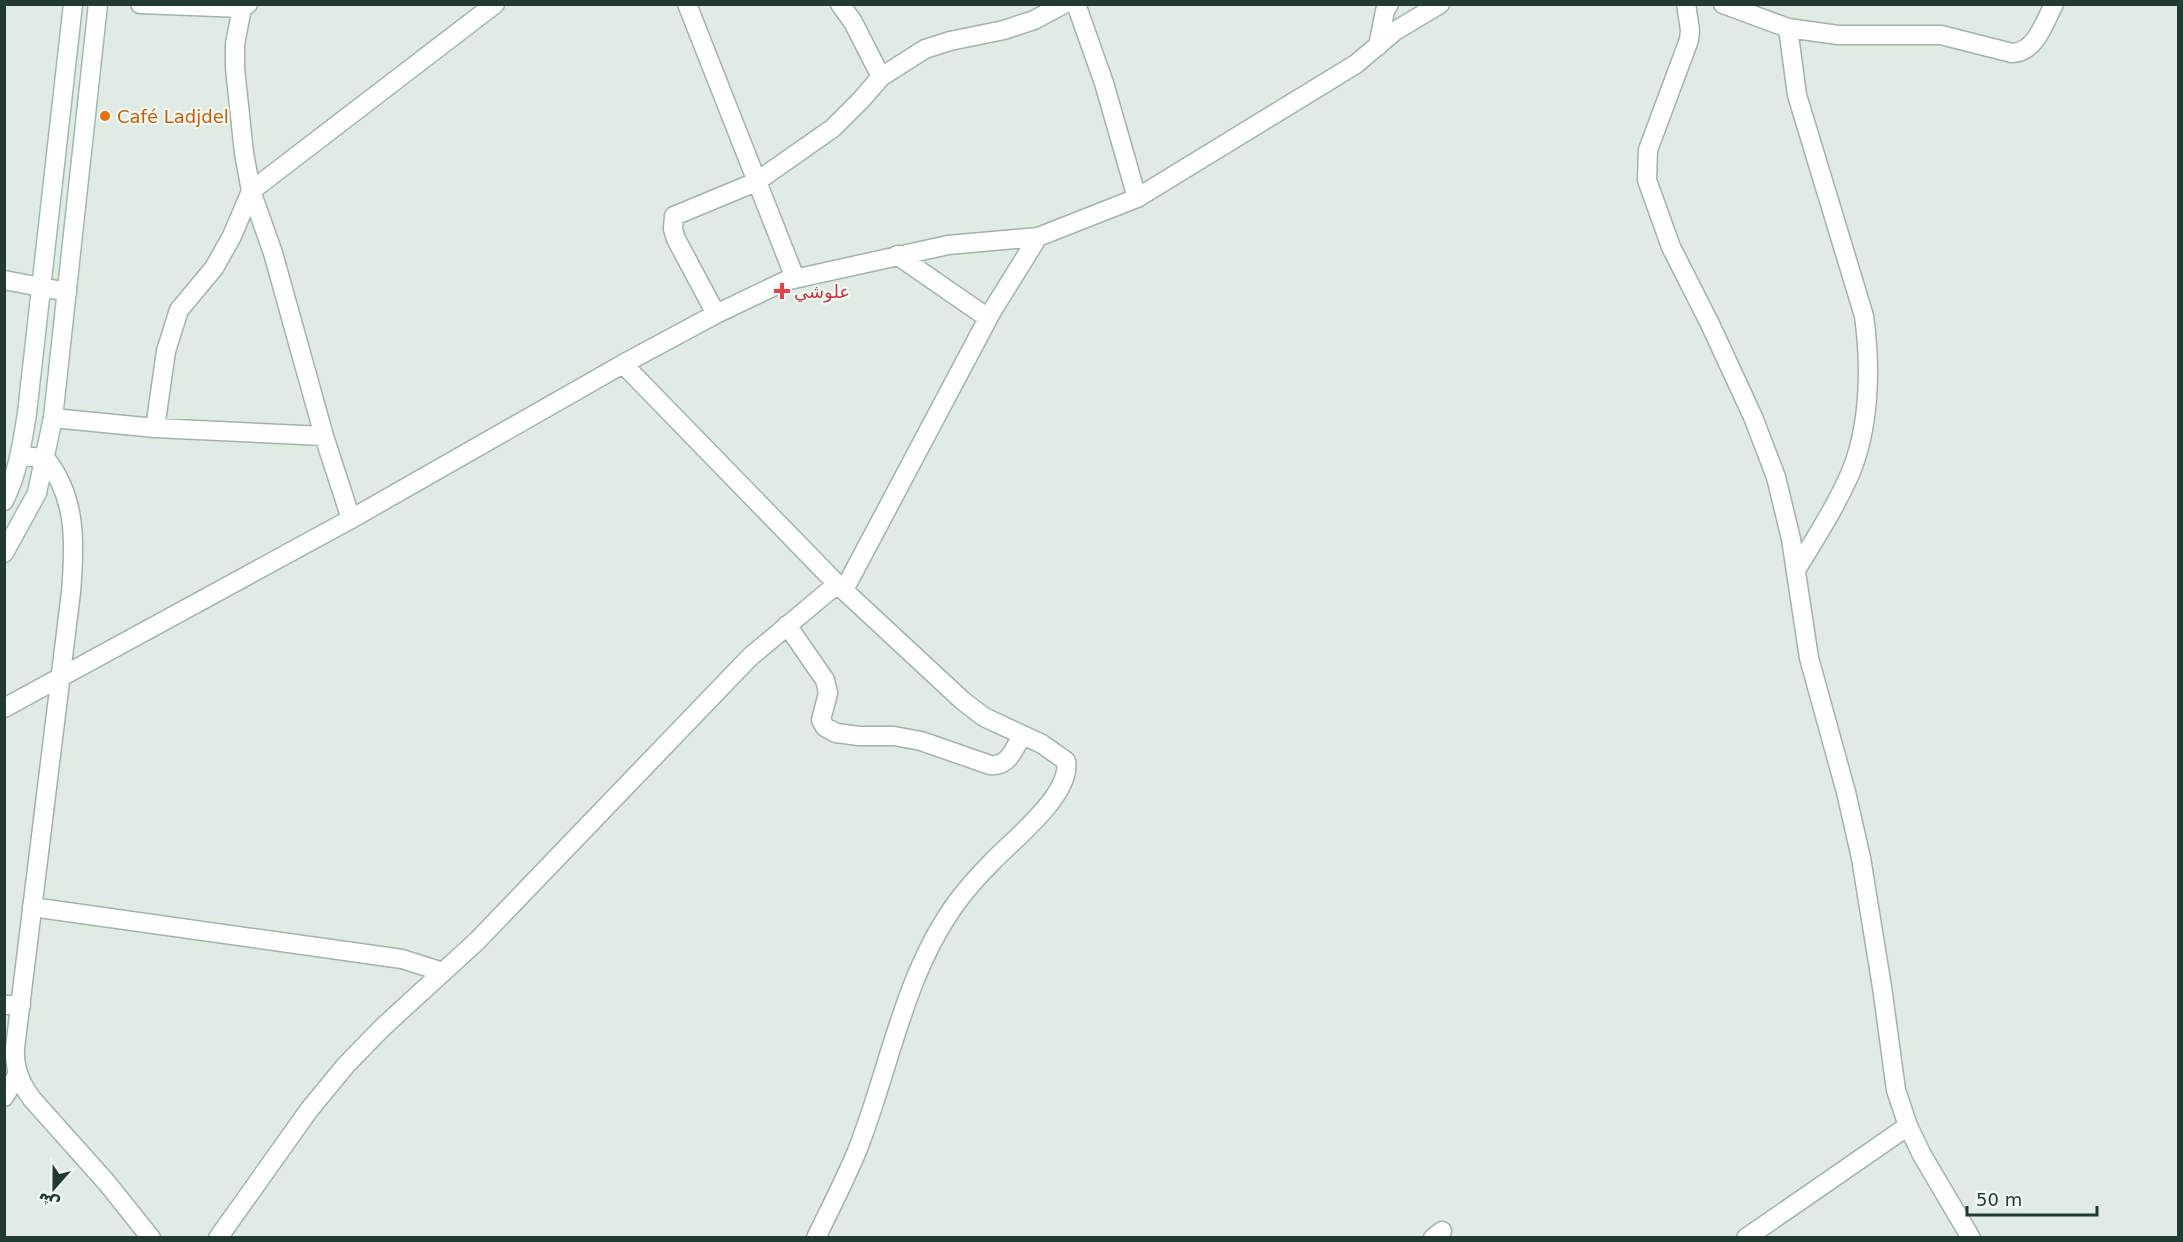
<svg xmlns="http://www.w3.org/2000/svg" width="2183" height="1242" font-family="'DejaVu Sans','Noto Sans Arabic',sans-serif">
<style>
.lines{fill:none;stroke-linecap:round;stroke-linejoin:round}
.minor-casing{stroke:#a3b3aa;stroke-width:21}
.tertiary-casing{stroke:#a3b3aa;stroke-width:21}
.secondary-casing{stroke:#a2baac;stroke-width:21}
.minor{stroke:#fff;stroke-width:18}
.tertiary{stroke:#fff;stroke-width:18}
.secondary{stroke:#fff;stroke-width:18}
.food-dot{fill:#e8710a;stroke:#f1f8f3;stroke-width:2}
.health-dot{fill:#e0444e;stroke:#f1f8f3;stroke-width:2}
.labels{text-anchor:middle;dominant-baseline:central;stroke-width:4.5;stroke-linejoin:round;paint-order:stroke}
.food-label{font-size:18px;fill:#c56008;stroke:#f1f8f3;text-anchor:start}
.health-label{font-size:18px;fill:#be3a42;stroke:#f1f8f3;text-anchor:start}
</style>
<rect width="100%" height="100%" fill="#e0ebe4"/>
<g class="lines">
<!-- minor casing -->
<g class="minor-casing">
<path id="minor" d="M140,4l102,4 6,-4
M687,4l108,274
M840,4l13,18 28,55
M1723,4l65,24 50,7h103l71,18c24,-1 32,-30 42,-49
M242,8l-7,36v24l9,85 7,38 22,62 51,183 27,83
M1788,28l9,67 67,221c7,50 6,111 -14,158 -15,34 -35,65 -54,96
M897,255l91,63
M4,280l63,12
M716,314l-40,-75 -3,-10 1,-13 82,-34 77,-54 28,-28 20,-23 44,-28 25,-8 54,-11 30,-10 30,-16
M623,364l214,220 126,117 21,16 58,27 24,17c6,33 -52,78 -73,100 -13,13 -25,26 -36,41 -54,74 -67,166 -100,249 -12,29 -27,58 -41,87
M53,418l102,10 169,8
M155,428l11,-77 13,-41 35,-42 18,-32 19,-45 244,-187
M844,590l148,-279 46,-74
M787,625l38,55 3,13 -7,27 4,7 11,6 23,3h35l27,5 69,24c19,2 24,-16 32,-30
M4,708l347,-189 272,-155 93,-50 69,-33 163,-36 90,-8 99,-39
M32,907l370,52 41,13
M4,1005h17
M4,1097l14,-23
M218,1238l91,-128 37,-45 37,-38 94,-86 273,-284 87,-73
M1433,1238l9,-7
M1746,1238l162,-112"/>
</g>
<!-- tertiary casing -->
<g class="tertiary-casing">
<path id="tertiary" d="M1076,4l28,79 33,115 219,-134 39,-33 45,-27
M1686,4l4,26 -1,10 -41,110 -1,30 24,67 39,77 43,93 23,60 15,62 18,119 37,134 15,66 21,129 14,103 12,36 14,29 49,83
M1378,46l7,-35 4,-7
M20,456l25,2c32,39 30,86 26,134l-56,456c-1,20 5,35 17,51l75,84 44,55"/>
</g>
<!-- secondary casing -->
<g class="secondary-casing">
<path id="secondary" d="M4,501c14,-28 18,-57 23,-88l46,-409
M4,553l33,-60 16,-75 45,-414"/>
</g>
<!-- minor -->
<use href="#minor" class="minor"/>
<!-- tertiary -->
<use href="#tertiary" class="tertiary"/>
<!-- secondary -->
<use href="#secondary" class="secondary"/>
</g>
<!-- markers -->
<circle class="food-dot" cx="105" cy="116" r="6"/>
<path class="health-dot" d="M779 282h6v6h6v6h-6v6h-6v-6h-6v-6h6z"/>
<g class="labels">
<!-- food labels -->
<g class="food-label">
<text x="117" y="116">Café Ladjdel</text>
</g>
<!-- health labels -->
<g class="health-label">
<text x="794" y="291">علوشي</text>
</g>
</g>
<!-- border -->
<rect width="2183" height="1242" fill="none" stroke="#213c2f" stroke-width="12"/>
<!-- north arrow -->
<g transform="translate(54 1188) rotate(201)" stroke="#f1f8f3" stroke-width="4.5" paint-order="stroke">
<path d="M0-4.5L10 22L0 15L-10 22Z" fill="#213c2f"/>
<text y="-9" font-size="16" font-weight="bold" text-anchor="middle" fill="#213c2f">ش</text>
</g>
<!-- scale -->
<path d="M1967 1206v9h130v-9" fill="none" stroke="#213c2f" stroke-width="3"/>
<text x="1976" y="1206" font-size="18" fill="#213c2f" stroke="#f1f8f3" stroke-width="4.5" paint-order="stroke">50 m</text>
</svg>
